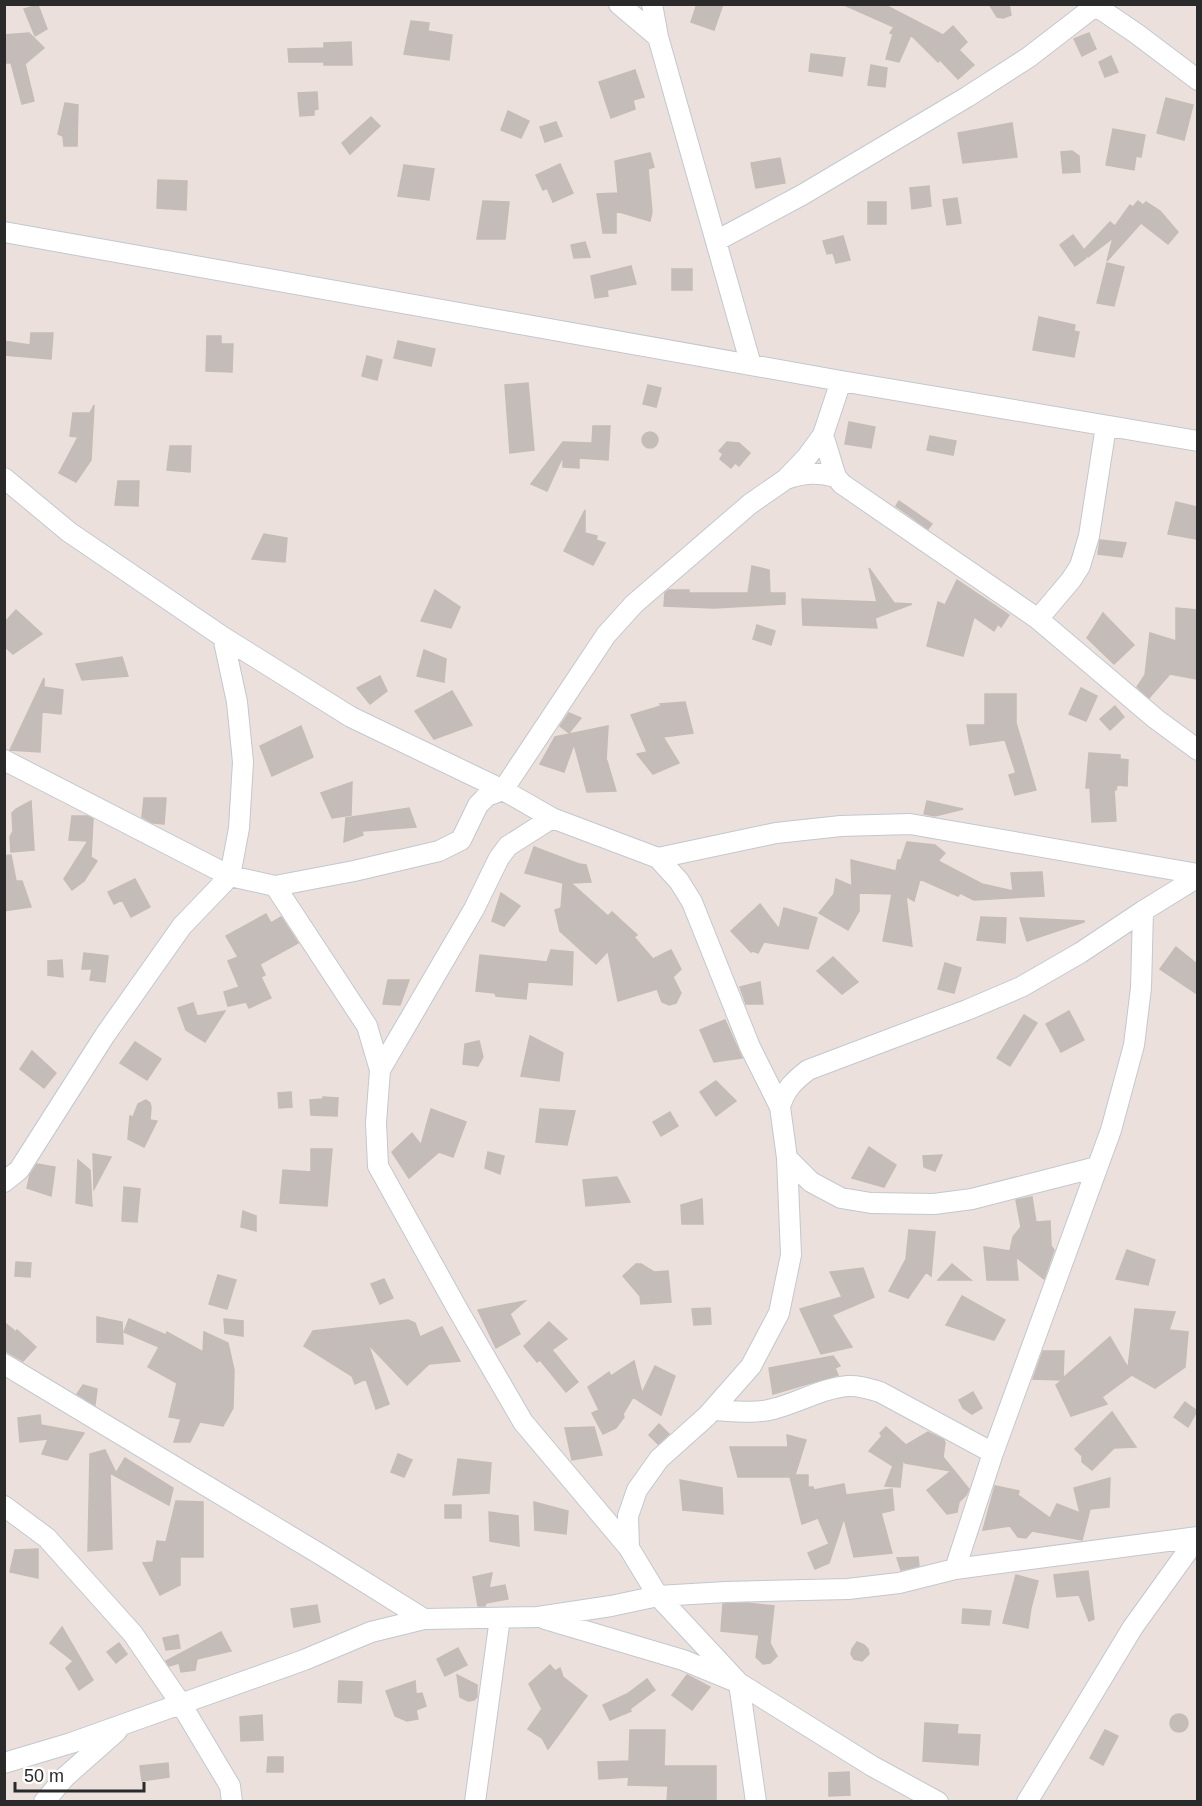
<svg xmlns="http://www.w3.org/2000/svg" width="1202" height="1806" font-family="Arial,sans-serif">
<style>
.building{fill:#c4bcb8;stroke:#c6bcb6;stroke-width:1.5}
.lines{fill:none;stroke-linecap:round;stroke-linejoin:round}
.minor-casing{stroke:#c1c8d0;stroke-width:22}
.minor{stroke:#fff;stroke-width:20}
</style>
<rect width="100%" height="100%" fill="#ebe0dc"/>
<!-- building -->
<path class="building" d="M697,4h26l-9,26 -23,-8z
M842,4l45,2 56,29 10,-9 14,16 -8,8 15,15 -16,14 -18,-19 -2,2 -27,-27 -12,27 -13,-3 7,-25 -3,-1 4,-6z
M989,4h20l2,11 -8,3 -6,-1z
M38,5l9,24 -12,7 -11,-27z
M411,21l18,2 -1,8 24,4 -3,25 -45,-6z
M29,33l15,15 -19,16 9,37 -12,3 -11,-41h-7v-28z
M1089,33l7,16 -14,7 -8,-17z
M351,42l1,23h-28v-3h-35l-1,-13 36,-1v-5z
M811,54l34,4 -3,18 -33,-5z
M1111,56l7,16 -13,5 -6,-15z
M871,65l16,3 -2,19 -17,-2z
M635,70l9,27 -11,3 2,9 -24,9 -12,-36z
M317,92l1,17 -4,1v5l-14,1 -2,-23z
M1166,98l27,7 -9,35 -27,-7z
M65,103l13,2 -1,41h-13l-1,-10 -5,-2z
M508,111l21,10 -8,17 -20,-8z
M371,117l9,9 -30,28 -8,-11z
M556,122l6,14 -17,6 -5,-15z
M1012,123l5,34 -54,6 -5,-30z
M1113,129l32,6 -4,22 -5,-1 -2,14 -28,-5z
M1072,151l7,5 1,16 -17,1 -2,-21z
M650,153l4,14 -6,2 4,43 -2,9 -34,-10v22h-13l-6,-39 21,-1 -3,-32z
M780,158l5,25 -29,5 -5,-25z
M560,164l13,29 -20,9 -6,-14 -4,2 -7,-15z
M404,165l30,4 -5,31 -31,-4z
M158,180l29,1 -1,29 -29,-2z
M929,186l2,20 -19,3 -2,-21z
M957,198l4,25 -14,2 -4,-25z
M483,201l26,1 -4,37h-28z
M1138,201l5,4 3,-3 14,9 18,21 -10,12 -27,-21 -34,38 6,-23 -25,19 -3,-3 1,4 -11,8 -15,-21 13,-10 11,15 26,-28 5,4 15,-21 3,2z
M868,202h18v22h-18z
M843,236l7,24 -14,3 -3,-10 -6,1 -4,-13z
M585,242l5,15 -16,1 -3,-13z
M1107,263l17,4 -10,39 -17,-3z
M631,266l5,18 -29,6 1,6 -13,2 -4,-22z
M672,269h20v21h-20z
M1039,317l36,8 -1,6 5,1 -5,25 -41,-7z
M31,333h22l-2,26 -47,-4v-14l26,4z
M207,336h14v8h12l-1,28 -26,-1z
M398,341l37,8 -4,17 -37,-8z
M367,356l15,4 -5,20 -15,-4z
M528,383l6,67 -24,3 -5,-68z
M648,385l13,3 -5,19 -13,-3z
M94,405l-3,55 -15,22 -17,-9 19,-36 -8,-1 3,-23h17z
M849,422l26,5 -4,21 -26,-4z
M593,426h17l-2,34 -29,-2v10l-16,-1v-11l-16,35 -16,-7 32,-42 29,1z
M642 440a8 8 0 1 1 16 0a8 8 0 1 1-16 0Z
M930,436l26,5 -3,14 -26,-5z
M727,442l12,1 11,10 -11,13 -4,-3 -4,5 -11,-9 3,-5 -4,-3z
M170,446h21l-1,26 -23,-2z
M118,481h21l-1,25 -23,-1z
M899,501l33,23 -4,5 -32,-23z
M1176,502l21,5v32l-29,-5z
M585,510v23l12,3 -1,4 9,3 -12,22 -29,-14z
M264,534l23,4 -2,24 -33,-3z
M1100,540l26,3 -4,14 -24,-3z
M752,566l17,4 1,23h15v11l-71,4 -50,-2 1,-13 4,-3h20v3h59z
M869,568l25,35 18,1 -37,14 2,10 -74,-3 -1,-26 75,3z
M957,580l52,35 -8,12 -3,-3 -4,7 -20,-14 -11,39 -36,-10 11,-44 7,3z
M435,590l25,17 -9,21 -30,-7z
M1176,608l21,2v69l-27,-5 -21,24 -12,-11 8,-12 5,-42 26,8z
M16,610l26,24 -29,20 -9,-8v-23z
M1103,613l31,32 -20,19 -27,-26z
M757,625l18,6 -4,14 -18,-6z
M424,650l22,9 -2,23 -27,-6z
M122,657l6,19 -46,4 -6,-16z
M380,676l7,15 -17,13 -13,-16z
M44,678v9l19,3 -2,24 -19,-2 -2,40 -30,-2z
M1081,688l16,8 -11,25 -17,-7z
M452,691l20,34 -38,14 -19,-28z
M985,694h31v29l20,67 -21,5 -6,-20 7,-2 -11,-33 -35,5 -3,-20h18z
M685,702l8,31 -30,4 16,26 -26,11 -16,-20 10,-2 -16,-37 30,-9 -1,-2z
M1115,706l9,11 -14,13 -10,-11z
M569,713l12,5 -12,15 -9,-7z
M301,726l12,31 -41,19 -12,-30z
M608,726l-2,36 1,-1 9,30 -29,1 -13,-48 -10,28 -24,-8 15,-27z
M1089,753l31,2v4l8,1 -1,26 -10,-1 -1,5 -2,-1 2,32 -24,1 -2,-34h-4z
M352,782l-1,33 -19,3 -11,-25z
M144,798h22l-2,26 -11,-1 -11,-6z
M31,801l3,49 -23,2 -1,-15 3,-6 -1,-18 4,-4z
M927,801l36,8 -28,7 -11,-2z
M409,808l7,19 -54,4 1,4 -19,7 2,-24z
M72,816h15l6,3 -2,38 6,4 -13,20 -12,9 -8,-11 24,-38 -19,-1z
M907,842l28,3 10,8 -7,8 44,23 31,7 -2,-18 31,-1 2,24 -70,4 -14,-7 -2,3 -38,-17 -6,22 -8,-5 6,50 -29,-5 9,-47 -33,-1v18l-11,19 -29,-17 15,-19 2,-15 16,7 -1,-26 45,11 2,-11h3z
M534,847l45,17 7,1 5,17 -20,1 37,33 4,-4 25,23 -3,2 19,22 18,-9 10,19 -8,8 8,16 -5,10 -7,2 -7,-3 -5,-13 -39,12 -10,-50 -12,13 -36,-33 -5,-21 6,-2 2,-25 -38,-10z
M11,855l5,26h6l9,26 -27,4v-55z
M135,879l15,28 -19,10 -9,-17 -8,4 -6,-12z
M501,893l19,13 -16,20 -12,-5z
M760,904l19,25 5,-21 33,10 -9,31 -44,-7 -6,11 -5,-2 -2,1 -20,-21z
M266,914l5,9 10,-6 17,26 -38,21 5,11 -4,2 10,21 -22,10 -3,-6 -18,4 -4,-14 15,-5 -11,-26 10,-4 -12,-21z
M981,917l25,1 -1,25 -28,-3z
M1020,918l64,3v1l-57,19z
M1176,947l21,17v30l-37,-25z
M551,950l22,2 -1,33 -44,-3 -2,17 -30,-3 -1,-3 -19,-2 4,-36 67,7z
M84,953l24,3 -3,26 -15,-2 2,-11h-10z
M833,957l25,25 -16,12 -25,-23z
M62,960l1,17 -15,-2v-14z
M945,963l16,5 -7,25 -16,-4z
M388,980h21l-9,25 -17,-1z
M760,982l3,22h-17l-6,-17z
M193,1003l4,13 28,-5 -20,31 -19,-12 -8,-22z
M1069,1011l15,29 -23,12 -15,-28z
M1024,1015l13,8 -27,43 -13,-8z
M725,1020l17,38 -28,4 -14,-32z
M530,1036l33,17 -4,28 -38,-5z
M479,1041l4,16 -5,9 -15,-2 2,-20z
M135,1042l26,17 -14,21 -27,-17z
M32,1051l24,22 -12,15 -24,-19z
M716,1081l20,20 -20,15 -16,-24z
M291,1092l1,15 -13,1 -1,-15z
M323,1097l15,1 -1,18 -26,-1 -1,-15 13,-1z
M146,1100l4,3 1,4 -1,13 7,1 -13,26 -16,-8 2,-23 3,1 5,-13z
M431,1109l35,13 -13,35 -14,-5 -30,26 -17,-26 20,-19 9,12z
M540,1109l35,2 -8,34 -31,-3z
M670,1112l8,14 -17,10 -8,-14z
M869,1147l27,18 -12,22 -32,-9z
M311,1149h21l-5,57 -47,-3 3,-33 28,2z
M488,1152l16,4 -4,18 -15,-6z
M93,1154l18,3 -17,32z
M942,1155l-7,16 -11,-4 -1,-11z
M78,1160l12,10 2,36 -16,-3z
M37,1164l18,3 -4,29 -24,-8 3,-13z
M617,1177l13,25 -44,4 -3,-26z
M124,1187l16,2 -3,33 -15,-1z
M1032,1197l4,25 14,-1 1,25 3,4 -10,29 -28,-22 2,23h-31l-3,-33 26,4 3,-14 8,-10 -5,-27z
M702,1199l1,25h-21l-1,-19z
M243,1211l13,5v15l-15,-4z
M909,1230l26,2 -4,44 -5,-4 -18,26 -19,-7 17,-32z
M1127,1250l28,10 -7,25 -32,-6z
M16,1262l15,1 -1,14 -15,-1z
M636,1264h5l13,8 14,-1 3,31 -30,2 -1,-8 -17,-20z
M952,1264l19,16h-33z
M863,1268l11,29 -42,18 20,32 -31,7 -21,-45 42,-12 -12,-25z
M218,1275l18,5 -9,29 -18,-5z
M384,1279l9,19 -13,6 -9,-20z
M962,1296l43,24 -11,20 -48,-15z
M525,1301l-15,13 10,20 -24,14 -18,-38z
M710,1308l1,16 -17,1 -2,-16z
M1135,1309l40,3 -6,18 19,2 -3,35 -30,21 -23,-13 -30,22 5,7 -36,12 -15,-31 6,-5 -29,-1 10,-28h21l-1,27 47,-41 18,31z
M97,1317l25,5 1,22 -26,-2z
M129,1319l37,16 1,-3 36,20 1,-20 24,11 6,27 -1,38 -10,18 -23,-4 -10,20h-16l7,-23 -12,-2 8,-34 -29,-16 11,-20 -35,-15z
M224,1319l19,2v15l-18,-3z
M408,1320l7,3 5,14 22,-10 18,34 -31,3 -22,21 -39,-41 21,60 -13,5 -10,-30 -11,5 -3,-8 -48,-30 9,-15z
M4,1322l12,10 1,-2 19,17 -13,14 -19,-11z
M549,1322l18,17 -15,11 26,32 -12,10 -26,-32 -3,2 -13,-16z
M833,1356l7,10 -5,2 3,7 -65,19 -4,-26z
M634,1361l8,32 13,-27 20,10 -14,39 -28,-18 -10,17 1,3 -8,11 -13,6 -11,-21 7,-3 -11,-23 21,-15 2,4z
M83,1385l14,4 -2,16 -18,-11z
M973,1392l9,16 -10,6 -9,-6 -4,-8z
M1185,1402l12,9 -9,16 -14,-10z
M1112,1412l24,35 -22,1 -22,22 -10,-8v-6l-7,-7z
M40,1415l1,10 43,8 -17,27 -25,-6 6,-15 -28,3 -2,-24z
M659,1424l10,10 -11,10 -9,-9z
M594,1427l8,28 -30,5 -7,-32z
M886,1427l20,18 22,-13 16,8 1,3 -2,14 26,32 -3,6 -7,7 -2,10 -10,2 -20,-24 24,-19 -46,-8 -2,-3 -3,27 -15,-1 8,-20 -24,-15 13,-15 -2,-3z
M787,1435l19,5 -11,35h13v12h5l1,3 30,-6 2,11 46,-6 2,21 -13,3 11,40 -38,4 -10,-39 -15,45 -14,6 -7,-16 21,-9 -11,-26 -16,6 -12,-47h-52l-8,-30h58z
M105,1450l11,23 9,-15 48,30 -4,17 -59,-32 2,76 -24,2 2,-97z
M398,1454l14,6 -8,17 -13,-5z
M458,1459l33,4 -2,30 -36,2z
M1110,1478l-1,29 -19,2 -8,31 -50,-9 -6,7 -8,-1 -8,-11 -27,4 12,-44 24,5 -1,4 32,23 7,-14 23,9 -6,-25z
M680,1480l42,8 1,26 -40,-4z
M176,1501l27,1v55h-23v28l-20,10 -17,-32 10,-1 4,-21 9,1z
M534,1502l34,9 -2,23 -31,-4z
M445,1505h16v13h-16z
M489,1512l29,4 1,30 -29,-5z
M38,1549v29l-28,-6 5,-22z
M918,1557l1,9 -18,4 -4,-12z
M1088,1571l6,48 -5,2 -10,-26 -22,2 -3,-22z
M492,1573l-3,15 16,-3 3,14 -22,4 -1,3h-7l-5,-29z
M1016,1575l22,6 -7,27 -3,20 -25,-5z
M747,1603l27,3 -4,37 7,13 -7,7 -7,1 -7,-7 3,-22 -38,-4 2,-27z
M317,1605l3,17 -26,5 -3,-18z
M963,1609l28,2 -2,14 -27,-2z
M62,1627l31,53 -14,10 -13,-22 7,-7 -23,-18z
M221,1632l10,19 -34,8 -2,11 -14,2 -2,-9 -10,3 -3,-5z
M178,1635l2,13 -14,2 -3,-12z
M857,1642l7,3 4,4 1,5 -7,7 -8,-2 -3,-5 1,-5z
M119,1643l8,11 -11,9 -9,-11z
M458,1648l9,17 -22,11 -8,-17z
M550,1665l5,6 5,-3 3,9 24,19 -39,53 -6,-11 -14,-9 14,-20 -13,-25z
M457,1675l20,10v12l-3,3 -6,1 -8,-4z
M687,1675l23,12 -18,23 -20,-15z
M647,1679l8,11 -25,19 1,2 -21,9 -7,-15 24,-11z
M339,1681l23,1 -1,21 -23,-1z
M415,1681l1,13 6,-1 4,13 -10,4 2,9 -11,2 -12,-5 -9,-25z
M1170 1723a9 9 0 1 1 18 0a9 9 0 1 1-18 0Z
M262,1715l1,25 -22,1 -1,-24z
M925,1723l33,2 -1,9 23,1 -2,30 -55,-4z
M630,1730h35l-1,36h52v36h-49l1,-16 -40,-1 1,-8 -30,2 -1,-17 31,-1z
M1105,1730l13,6 -15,29 -13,-7z
M268,1757h15v15h-16z
M168,1763l1,14 -27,4 -2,-15z
M849,1772l1,23 -21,1v-23z"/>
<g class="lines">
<!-- minor casing -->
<g class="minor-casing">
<path id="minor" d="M619,4l39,33
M652,4l6,33 93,328
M1093,4l44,30 61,46
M4,232l837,149 357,60
M716,241l86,-46 165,-98 62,-40 66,-51
M823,435l13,42 6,7 196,135 118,100 42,31
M4,478l65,54 154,105 128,80 152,73 49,28 106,40 21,23 13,21 58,145 30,60 7,51 4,97 -12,58 -28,53 -44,50 -48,43 -22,31 -9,26 1,32
M786,479c18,-6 32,-7 50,-2
M1038,619l33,-39 9,-14 9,-30 17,-110
M4,760l226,116 45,10 79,-15 85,-20 22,-11 17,-35 9,-9 16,-6 103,-155 28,-31 116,-100 36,-25 21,-22 16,-22 18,-54
M658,858l118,-25 65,-7 69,-2 288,50
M275,886l92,140 13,44 -4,53 2,43 80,144 65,112 106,126 29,48 81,87 133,83 66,36
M380,1070l94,-161 25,-51 9,-12 44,-28
M780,1107c5,-18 14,-26 28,-37l159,-60 54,-23 59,-34 63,-42 55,-34
M787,1158l24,24 30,16 30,5 63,1 38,-5 125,-32
M4,1182l15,-12 86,-135 77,-109 48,-50 9,-48 4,-66 -6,-60 -14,-65
M4,1364l319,192 101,63
M713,1410c20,1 41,4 60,-1 25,-6 49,-21 75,-23 11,-1 22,3 32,6l113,61
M4,1506l43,32 86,96 48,70 49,82 2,16
M955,1569l38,-116 118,-323 23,-85 7,-57 2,-77
M545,1619l138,41 56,23 17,119
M4,1763l67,-20 233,-83 67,-28 53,-13 114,-2 73,-11 47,-10 68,-4 122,-3 51,-6 56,-14 243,-32
M44,1802l21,-25 52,-46
M475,1802l25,-184
M1027,1802l106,-175 64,-89"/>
</g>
<!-- minor -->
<use href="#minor" class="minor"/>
</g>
<!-- border -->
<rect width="1202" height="1806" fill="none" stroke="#2a2a2a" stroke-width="12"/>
<!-- scale -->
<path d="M15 1782v9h129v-9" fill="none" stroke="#2a2a2a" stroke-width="3"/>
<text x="24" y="1782" font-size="18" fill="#2a2a2a" stroke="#ffffff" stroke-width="4.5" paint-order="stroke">50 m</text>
</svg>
